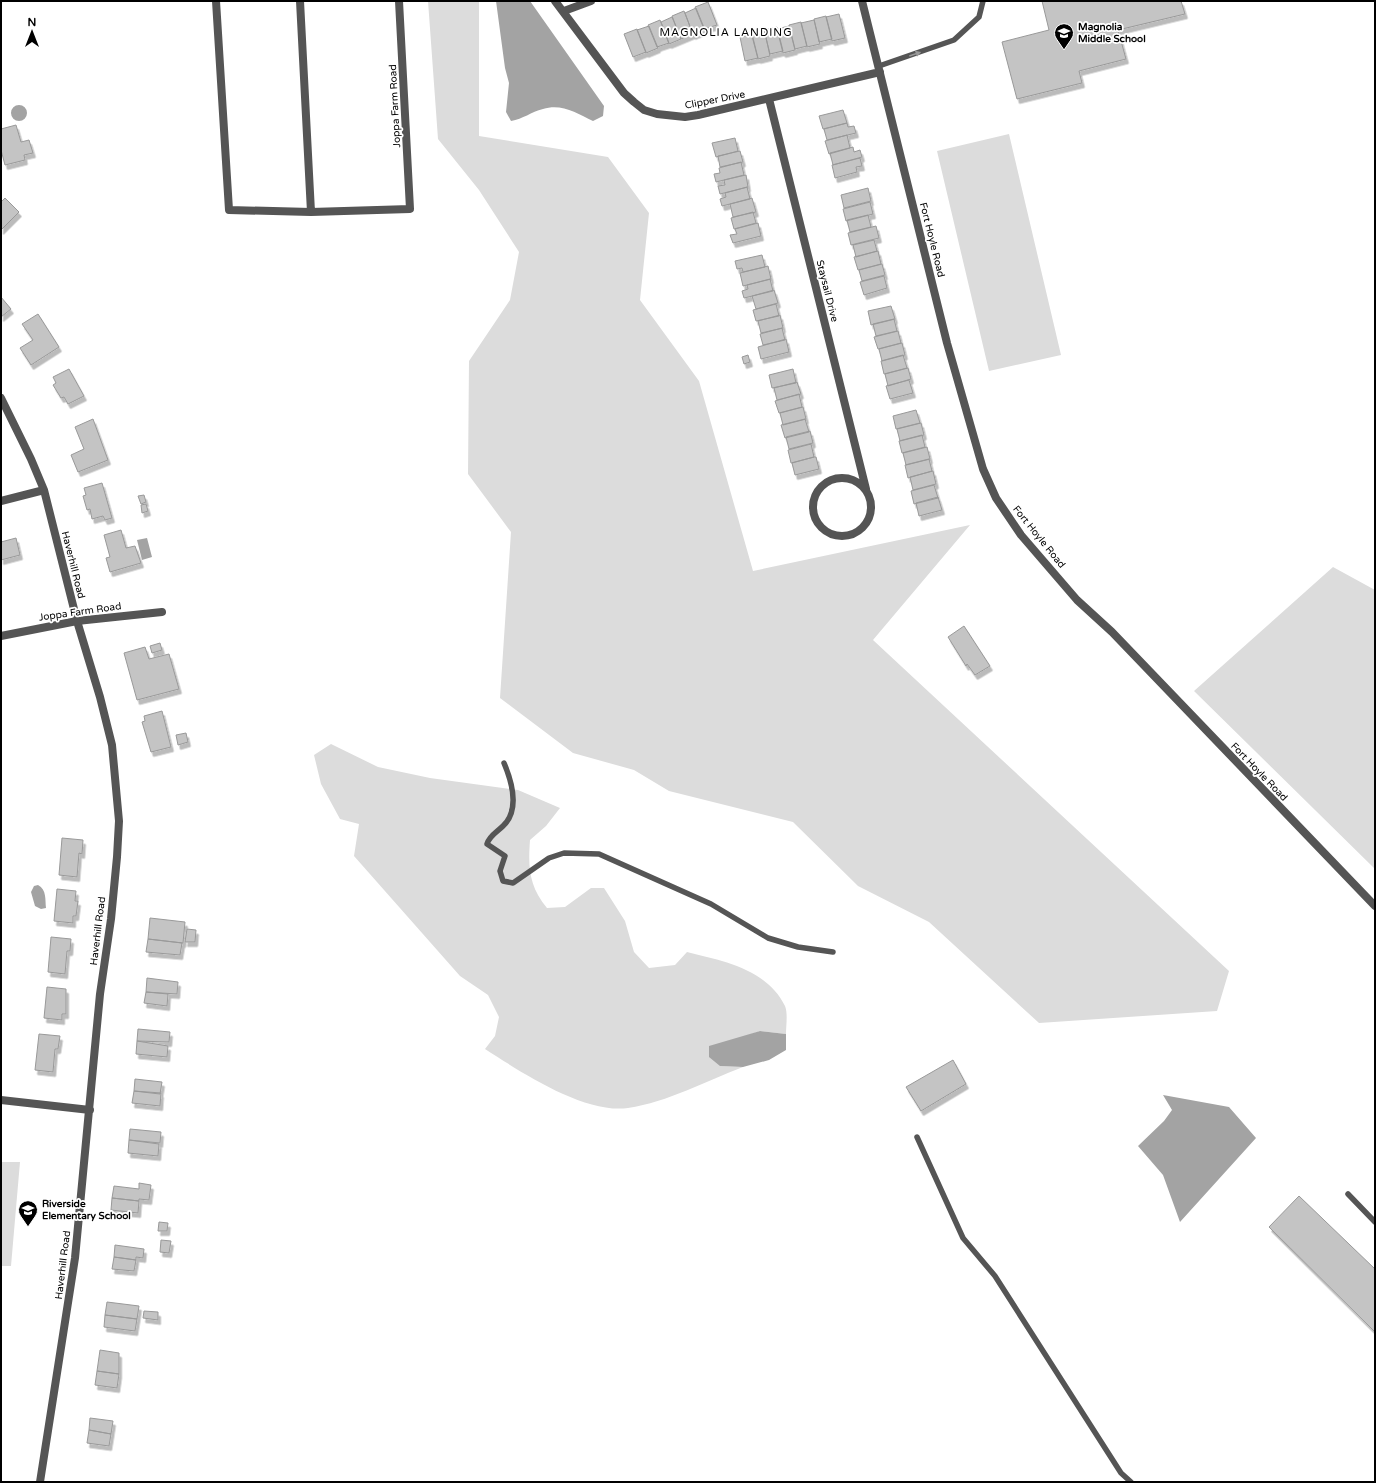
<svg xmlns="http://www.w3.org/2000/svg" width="1376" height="1483" font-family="'Varela Round',sans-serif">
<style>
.green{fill:#dcdcdc}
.water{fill:#a3a3a3}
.building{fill:#c4c4c4;stroke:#999;filter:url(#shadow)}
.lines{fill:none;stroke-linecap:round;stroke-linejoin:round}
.service{stroke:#555;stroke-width:5.5}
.minor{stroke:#555;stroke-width:8}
.tertiary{stroke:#555;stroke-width:8}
.oneway{fill:#999}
.labels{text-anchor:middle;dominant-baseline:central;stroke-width:3.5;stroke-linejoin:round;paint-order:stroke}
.poi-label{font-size:10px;font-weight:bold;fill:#000;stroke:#fff;text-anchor:start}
.street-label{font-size:10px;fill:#000;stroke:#fff}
.neighbourhood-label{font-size:11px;letter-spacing:1px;fill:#000;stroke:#fff}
</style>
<defs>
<filter id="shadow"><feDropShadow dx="2.5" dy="4.5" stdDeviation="0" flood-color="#0004"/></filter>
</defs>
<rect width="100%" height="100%" fill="#fff"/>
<!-- green -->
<path class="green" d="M428,1h51v135l129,21 41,56 -9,87 59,81 54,190 217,-46 -97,115 356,331 -12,40 -178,12 -110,-101 -71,-36 -65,-64 -124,-31 -35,-21 -61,-17 -73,-55 11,-166 -43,-58 1,-113 41,-61 9,-48 -40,-62 -41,-51z
M1009,134l52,221 -72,16 -52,-220z
M1333,567l42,23v279l-181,-178z
M331,744l47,23 52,11 88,12 42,18 -14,18 -16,14c-2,28 -1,46 17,68l18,-1 26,-19h13l21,33 9,31 15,16 26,-3 12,-13c36,9 80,17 98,54 3,7 1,20 1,28l-26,-3 -23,8 -17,27 23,1c-37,14 -75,35 -115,41 -44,6 -107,-36 -143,-59l10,-13 4,-19 -11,-22 -28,-19 -106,-120 5,-32 -19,-5 -19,-35 -7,-29z
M1,1162h19l-9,104h-10z"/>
<!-- water -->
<path class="water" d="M496,1h34l74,105 -1,10 -10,5c-16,-8 -32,-18 -50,-12 -12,3 -20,10 -32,12l-5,-9 3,-29 -4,-15z
M11 113a8 8 0 1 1 16 0a8 8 0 1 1-16 0Z
M147,538l5,19 -10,3 -5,-20z
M38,885c9,5 7,15 8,23l-5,1 -6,-3 -4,-14 3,-6z
M760,1031l26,3v16l-17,10 -26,7 -23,-1 -11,-9v-11z
M1163,1095l66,12 27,31 -76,84 -17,-47 -25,-29 26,-25 8,-11z"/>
<!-- building -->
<path class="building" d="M1042,1h139l4,13 -67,16 8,29 -47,12 3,12 -65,16 -15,-57 47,-12z
M708,2l9,23 -13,4 -9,-22z
M696,8l9,22 -12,5 -8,-22z
M684,11l9,23 -12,5 -9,-23z
M839,14l6,24 -13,3 -6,-24z
M826,16l6,23 -13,3 -5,-23z
M672,17l9,22 -12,5 -8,-22z
M660,20l9,23 -12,4 -9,-22z
M814,20l6,24 -13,3 -6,-24z
M801,22l6,24 -12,3 -6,-24z
M649,26l9,22 -12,5 -9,-23z
M789,26l6,24 -12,3 -6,-24z
M777,27l6,24 -13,3 -6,-24z
M637,29l9,23 -13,5 -9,-23z
M765,33l5,23 -12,3 -6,-23z
M752,34l6,24 -13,3 -5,-24z
M843,110l4,13 -24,6 -4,-13z
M847,123l1,4 6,-1 2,7 -29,7 -3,-11z
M16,125l5,17 8,-2 4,13 -9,2 1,5 -20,5 -4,-15v-21z
M847,135l3,13 -21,6 -4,-13z
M735,138l3,13 -22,6 -4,-14z
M853,147l1,5 6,-2 2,7 -29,8 -3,-12z
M740,151l3,11 -23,5 -2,-11z
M860,158l2,8 -6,1 1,5 -22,6 -3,-13z
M741,162l3,13 -28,7 -2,-8 6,-1 -1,-5z
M746,175l2,12 -28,7 -2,-8 7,-1 -1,-5z
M747,187l3,12 -28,7 -2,-7 6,-2 -1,-4z
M868,188l3,13 -27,7 -3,-13z
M5,198l14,14 -18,18v-28z
M752,198l4,14 -23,5 -3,-13z
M870,202l3,12 -27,7 -3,-12z
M753,212l3,11 -22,6 -3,-11z
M868,215l3,12 -21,5 -3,-12z
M758,223l3,13 -28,7 -3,-8 7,-1 -2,-5z
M876,226l3,12 -28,7 -3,-12z
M874,240l3,11 -21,6 -3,-12z
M878,251l3,13 -23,6 -4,-13z
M762,255l3,12 -22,5 -1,-4 -5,1 -2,-8z
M882,264l3,11 -23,6 -3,-11z
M768,266l3,13 -28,7 -3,-13z
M884,276l3,12 -23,7 -4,-13z
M770,279l3,12 -29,7 -2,-7 6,-2 -1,-4z
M774,290l4,13 -22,6 -4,-13z
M1,297l10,12 -10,8z
M776,304l3,12 -23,5 -3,-11z
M891,306l4,13 -24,6 -3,-14z
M38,314l21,33 -28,18 -11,-17 13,-8 -11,-16z
M780,315l3,13 -22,5 -3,-12z
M894,319l3,12 -21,5 -3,-12z
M782,328l3,12 -22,5 -3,-11z
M898,331l3,12 -23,6 -4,-12z
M786,339l3,13 -28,7 -3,-12z
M902,343l3,12 -23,6 -3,-12z
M748,355l2,7 -6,2 -2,-7z
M903,355l4,13 -23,6 -3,-13z
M908,368l3,11 -23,7 -3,-12z
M69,369l15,27 -16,8 -4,-7 -3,1 -8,-13 3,-2 -3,-6z
M793,369l3,14 -24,5 -3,-13z
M909,380l4,13 -23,6 -4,-13z
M797,382l4,12 -24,6 -3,-12z
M799,394l3,13 -23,6 -4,-12z
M803,407l3,12 -23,6 -3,-12z
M916,410l4,13 -24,6 -3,-13z
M93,419l15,41 -30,12 -7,-17 13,-6 -9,-22z
M805,419l4,13 -24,6 -4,-13z
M921,423l3,12 -24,6 -3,-12z
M810,431l3,12 -24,6 -3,-12z
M922,435l3,12 -23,6 -3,-12z
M811,444l3,13 -23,6 -3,-13z
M927,447l3,12 -24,6 -3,-12z
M814,457h2l3,12 -24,6 -3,-12z
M929,459l3,12 -24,7 -3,-13z
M933,471l3,13 -23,6 -3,-13z
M102,483l10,35 -7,2 -2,-4 -11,3 -2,-10 -3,1 -4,-14 3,-1 -2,-7z
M934,485l4,13 -24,6 -3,-13z
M144,495l2,7 -5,2 -3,-8z
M938,497l4,13 -23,6 -3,-13z
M146,504l2,7 -6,2 -1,-8z
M121,530l5,18 9,-2 6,17 -31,9 -4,-14 4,-1 -6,-22z
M16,538l4,17 -19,5v-18z
M964,626l26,40 -15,9 -8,-11 -1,2 -18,-29z
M160,643l2,7 -10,3 -2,-7z
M145,647l4,12 20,-5 10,35 -42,11 -13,-47z
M162,711l9,36 -20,5 -9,-30 3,-1 -1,-5z
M186,733l2,9 -10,3 -2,-10z
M62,838l21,2 -1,14 -3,-1 -2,24 -18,-2z
M57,889l19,2 -1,10h3l-2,15h-3v7l-19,-2z
M150,918l35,4 -2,21 -35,-4z
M187,929l9,1 -1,12h-10z
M51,937l20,2 -1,12h-3l-2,23 -17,-2z
M148,939l34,4 -2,12 -34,-3z
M147,978l31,4 -1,12 -31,-2z
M47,987l19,2v25h-4v6l-18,-2z
M146,992l22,2 -1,12 -23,-3z
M138,1029l32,3 -1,10 -32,-1z
M39,1034l21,2 -2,13h-3l-2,23 -18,-2z
M137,1041l31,5 -1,11 -31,-3z
M953,1060l13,24 -45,27 -15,-24z
M135,1079l27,3 -2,12 -26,-3z
M134,1091l27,2 -1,13 -28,-3z
M130,1129l31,3 -1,11 -31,-3z
M129,1140l30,4 -1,12 -30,-3z
M139,1183l12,2 -2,15 -10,-1v2l-27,-3 2,-12 25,3z
M1299,1196l76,73v63l-106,-105z
M112,1198l27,3 -1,12 -27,-3z
M159,1222l9,1 -1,8h-9z
M161,1240l10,1 -2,12 -9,-1z
M115,1245l29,4 -1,9 -7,-1v3l-22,-3z
M114,1257l22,3 -2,11 -22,-2z
M107,1302l32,4 -2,13 -32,-4z
M144,1311l14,1v8l-15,-2z
M105,1315l32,4 -2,12 -31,-4z
M100,1350l19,3v21l-22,-3z
M97,1371l22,3 -2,14 -22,-3z
M90,1418l23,3 -2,13 -22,-4z
M89,1430l22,4 -2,12 -22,-3z"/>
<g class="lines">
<!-- service -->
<path class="service" d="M879,66l75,-26 25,-23 4,-16
M504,763c8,19 16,47 -1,63 -6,6 -14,10 -16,18l18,12 -5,15 3,10 10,2 36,-25 15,-5 35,1 112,50 57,34 30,9 35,5
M917,1137l46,101 32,38 126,197 10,9
M1348,1194l27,28"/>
<!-- minor -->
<path class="minor" d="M216,1l13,209 82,2 99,-3 -11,-208
M300,1l11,211
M555,1l69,92 10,9 10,8 13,4 28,3 13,-2 182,-43
M862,1l85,342 36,126 13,29 25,37 56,65 35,32 263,274
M564,11l27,-10
M769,99l97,390
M1,398l30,61 13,31 33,131 23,76 12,48 7,76 -2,36 -6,62 -11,75 -25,264 -35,224
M813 507a29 29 0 1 1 58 0a29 29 0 1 1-58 0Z
M1,501l43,-11
M77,621l85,-9
M1,1100l89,10"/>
<!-- tertiary -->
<path class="tertiary" d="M1,636l76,-15"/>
</g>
<!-- one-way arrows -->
<defs><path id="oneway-solid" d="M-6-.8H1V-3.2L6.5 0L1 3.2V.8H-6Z"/></defs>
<use class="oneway" href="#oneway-solid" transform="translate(915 54) rotate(-19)"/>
<!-- icons -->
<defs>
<g id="school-pin" transform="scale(1)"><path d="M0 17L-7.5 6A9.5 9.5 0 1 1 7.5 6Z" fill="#000" stroke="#fff"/><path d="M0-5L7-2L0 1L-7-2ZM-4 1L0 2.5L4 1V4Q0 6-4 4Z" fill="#fff"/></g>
</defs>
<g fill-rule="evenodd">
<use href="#school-pin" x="1064" y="33"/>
<use href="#school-pin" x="28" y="1210"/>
</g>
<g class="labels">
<!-- poi labels -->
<g class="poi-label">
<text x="1078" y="27">Magnolia<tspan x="1078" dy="12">Middle School</tspan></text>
<text x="42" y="1204">Riverside<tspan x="42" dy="12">Elementary School</tspan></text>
</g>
<!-- street labels -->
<g class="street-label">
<text transform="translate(715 100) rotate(-11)">Clipper Drive</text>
<text transform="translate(395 106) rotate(-93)">Joppa Farm Road</text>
<text transform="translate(932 240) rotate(76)">Fort Hoyle Road</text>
<text transform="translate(827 291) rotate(76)">Staysail Drive</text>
<text transform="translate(1039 537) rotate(51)">Fort Hoyle Road</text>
<text transform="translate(73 565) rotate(76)">Haverhill Road</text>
<text transform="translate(80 612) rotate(-8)">Joppa Farm Road</text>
<text transform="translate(1259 772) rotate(46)">Fort Hoyle Road</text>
<text transform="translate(98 931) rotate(-83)">Haverhill Road</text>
<text transform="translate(63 1265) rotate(-83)">Haverhill Road</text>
</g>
<!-- neighbourhood labels -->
<g class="neighbourhood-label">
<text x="726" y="32">MAGNOLIA LANDING</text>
</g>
</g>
<!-- border -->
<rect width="1376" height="1483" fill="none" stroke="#000000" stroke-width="4"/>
<!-- north arrow -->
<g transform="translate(32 32)" stroke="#ffffff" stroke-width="3" paint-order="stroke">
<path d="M0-3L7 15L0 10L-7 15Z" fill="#000000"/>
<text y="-6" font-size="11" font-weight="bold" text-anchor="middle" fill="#000000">N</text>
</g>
</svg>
